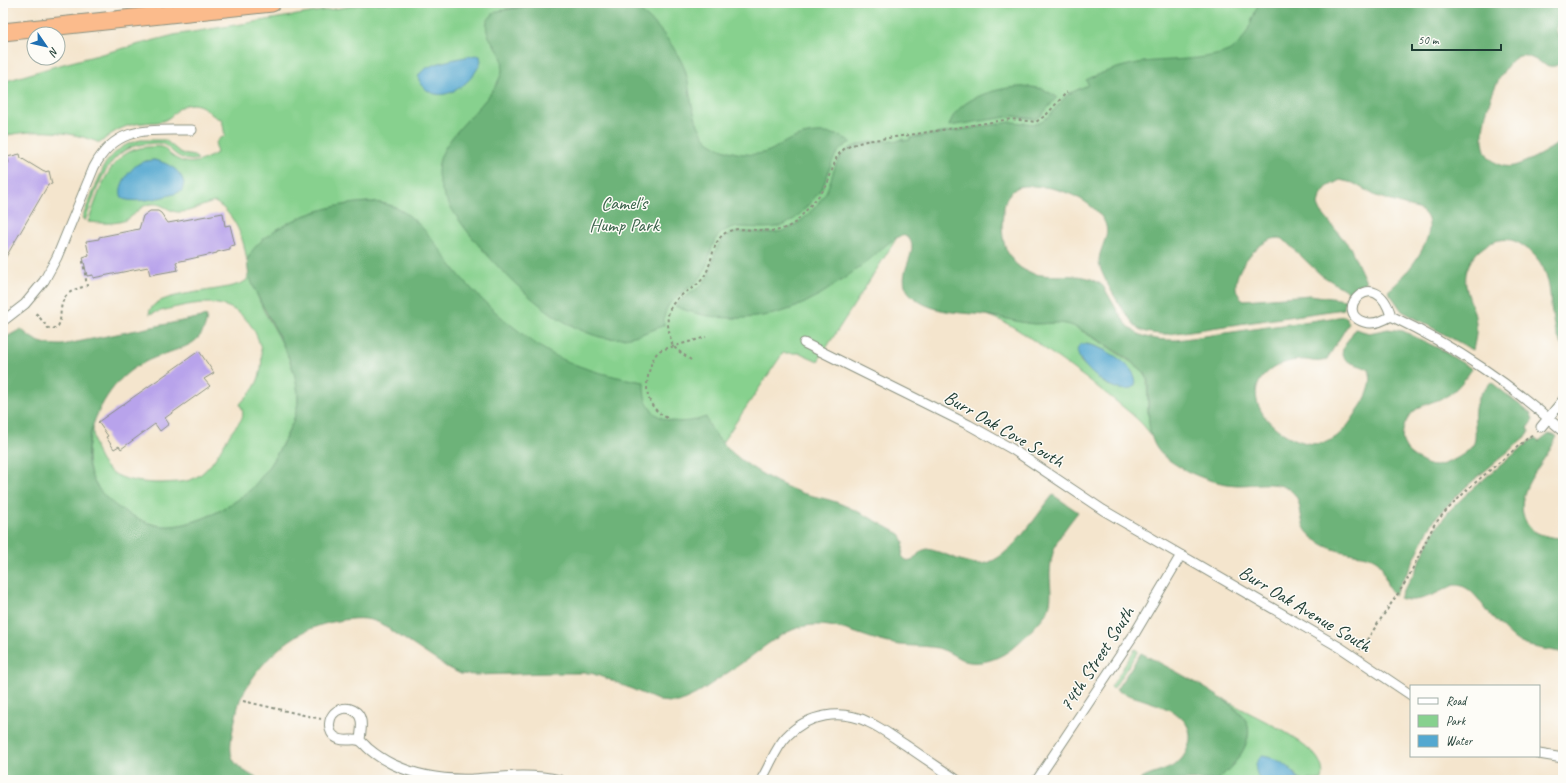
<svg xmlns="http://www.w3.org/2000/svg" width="1566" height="783" font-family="Caveat,sans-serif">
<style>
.green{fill:#87d18e;stroke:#538761;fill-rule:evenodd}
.forest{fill:#6db379;stroke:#467856}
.water{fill:#54a8d0;stroke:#3a7282}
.building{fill:#b8a3eb}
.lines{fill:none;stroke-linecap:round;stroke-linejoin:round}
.minor-casing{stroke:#8a9180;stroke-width:11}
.motorway-casing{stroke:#8a9180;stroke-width:19}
.path{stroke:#8a9180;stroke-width:2;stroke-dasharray:3 3;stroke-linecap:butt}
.minor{stroke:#fff;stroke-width:9}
.motorway{stroke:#fbbb8c;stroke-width:17}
.labels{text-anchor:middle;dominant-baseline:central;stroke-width:3;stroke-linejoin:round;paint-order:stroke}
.park-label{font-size:19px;fill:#39624a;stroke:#fdfcf7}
.street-label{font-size:19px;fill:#1f3d34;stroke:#fdfcf7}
</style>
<rect width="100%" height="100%" fill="#fdfcf7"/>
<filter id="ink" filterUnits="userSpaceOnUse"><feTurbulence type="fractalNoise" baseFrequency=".025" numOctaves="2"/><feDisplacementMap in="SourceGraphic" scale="8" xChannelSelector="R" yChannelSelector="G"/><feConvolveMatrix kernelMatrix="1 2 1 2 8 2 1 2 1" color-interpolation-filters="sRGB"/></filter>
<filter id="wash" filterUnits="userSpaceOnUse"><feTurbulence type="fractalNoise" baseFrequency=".012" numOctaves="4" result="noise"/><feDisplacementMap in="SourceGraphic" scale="16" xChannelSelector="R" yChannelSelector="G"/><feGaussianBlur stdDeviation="0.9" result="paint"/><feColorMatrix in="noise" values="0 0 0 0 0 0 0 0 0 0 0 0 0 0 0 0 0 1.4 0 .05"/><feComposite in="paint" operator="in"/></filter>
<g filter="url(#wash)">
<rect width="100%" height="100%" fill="#f4e5cd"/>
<!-- green -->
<path class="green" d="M371,3h176l-42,6 64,-6h926l-624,181 24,55 3,-3 -80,125 -18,-8h-17l-68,100 -348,154 -82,21 -282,152v-351l202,162 158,-235 -106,-110 -8,10 -2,6c-3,-23 -11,-47 -32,-60 -12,2 -23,10 -35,10 -11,1 -17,-10 -29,-8 -10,1 -15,10 -23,15 -12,6 -28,4 -40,3 12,-30 20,-72 59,-75 4,0 11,-1 15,0 4,2 6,6 9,8 17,13 29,7 46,-2 -3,-9 -1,-14 8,-17l-3,-17c-11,0 -14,-14 -29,-15 -16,0 -17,11 -28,16 -6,3 -15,2 -21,3 -18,1 -31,8 -44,20 -31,-13 -65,-14 -97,-7v-54l53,-16 118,-31zM154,160c12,3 27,11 30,23l-39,-22zM366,202l16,1 14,4 -103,14 14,-6z
M141,140h24l17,14 12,2 4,3c-8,3 -19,-1 -25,-7 -3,-2 -6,-6 -10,-8 -5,-2 -12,0 -18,0 -39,3 -48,47 -60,77l-3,-3 23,-54c10,-13 20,-21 36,-24z
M249,271c4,14 9,27 15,40 15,26 33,55 34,86 1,17 -10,36 -18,51 -9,16 -20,34 -34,46 -18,15 -48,29 -71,32 -15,2 -28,-3 -41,-9 -41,-19 -54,-48 -41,-91 0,47 27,57 69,57 11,-1 23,0 33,-5 18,-10 25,-29 36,-45 8,-12 16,-14 9,-29 7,-8 14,-14 18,-24 12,-31 -6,-70 -40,-76 -22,-4 -47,5 -69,10 1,-25 81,-20 98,-34z
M987,315l43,8 31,-1 11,3 33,20 36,24 6,9 1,36 4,23c-8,-14 -23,-25 -35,-35 -20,-16 -41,-31 -62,-46 -21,-15 -43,-33 -68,-41zM1082,344c16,-1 30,11 42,19l-14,23 -6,-3 -24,-22z
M1135,649l3,2 -25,38 -2,-2z
M1224,699c24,15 79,37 94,60 4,6 6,14 4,21h-23l-4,-8 -37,4 3,4h-44c14,-11 37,-36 30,-56 -3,-10 -15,-18 -23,-25z"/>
<!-- forest -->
<path class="forest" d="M547,3c18,0 36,0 54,0 8,0 17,-2 24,1 24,6 52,44 60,66 4,11 4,24 7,35 3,12 8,31 19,38 14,9 36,14 52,10 9,-2 16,-8 24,-12 20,-10 46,-12 64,1 -15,7 -19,19 -24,34 -3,11 -11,20 -18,28 -25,31 -39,23 -75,23 -27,7 -20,29 -32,48 -13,19 -40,21 -38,50 -19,9 -42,17 -64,12 -22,-6 -44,-19 -61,-33 -29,-22 -102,-95 -101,-133 0,-34 50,-63 62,-94 11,-28 -18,-33 -13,-56l6,-7 5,-3z
M1259,3h304c0,3 1,7 0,9 -3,8 -8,10 -6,20 2,9 9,22 3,31 -13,12 -28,-13 -43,-6 -20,10 -45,80 -29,99 8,9 18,13 29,9 17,-6 32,-15 46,-25v206c-23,-33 2,-73 -41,-101 -10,-7 -20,-7 -32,-2 -9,5 -18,13 -22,24 -8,21 6,35 8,56 1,9 -1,18 -3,27l-71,-39 -14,-20c16,-12 60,-64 32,-81l-44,-14 -23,-13 -13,-3 -13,7 -7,9 -2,9 3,7 29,35 16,35 -10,4 -7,6 -28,-17 -38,-36c-22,-8 -65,46 -39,61l66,-5 35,5 -1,9 -175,25c-10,0 -21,0 -30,-5 -10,-7 -40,-55 -40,-67 0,-16 14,-27 4,-43 -15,-22 -47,-33 -72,-33 -6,0 -12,-1 -17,4 -8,5 -10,15 -11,24 -2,15 -1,31 8,44 23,33 67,5 92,28 23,38 24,55 74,54l168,-24 4,7 -22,36c-7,4 -13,2 -21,1 -12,-1 -27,3 -37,11 -40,31 24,83 57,71 14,-4 25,-20 32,-32 8,-11 16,-26 11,-40 -8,-6 -22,-5 -27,-15l1,-7 12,-19 14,4 19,-4 15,2 37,18 32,20c-6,9 -13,18 -22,25 -10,7 -23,8 -33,15 -11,7 -19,26 -12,38 3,6 10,10 16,14 4,2 9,5 14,5 11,-1 34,-12 39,-23 2,-5 1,-12 1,-18 -2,-20 2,-29 16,-43l40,32 2,6 -6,8 2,3 -1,4 -60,50 -30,30 -9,13 -19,40 -16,27c-11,-10 -8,-28 -17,-34 -7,-5 -15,-6 -23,-7 -17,-3 -33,-7 -45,-20 -13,-13 -3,-36 -22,-46 -14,-7 -33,-3 -49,-3 -25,-1 -52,-12 -72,-27 -21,-16 -17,-43 -18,-66 0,-5 1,-12 -2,-17 -6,-11 -54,-39 -67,-46 -15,-9 -28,-5 -45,-5 -14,-1 -28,-6 -42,-8 -25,-4 -53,-1 -75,-16 -33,-22 11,-50 -12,-65 -10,0 -27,17 -35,24 -22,17 -48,37 -74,48 -37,15 -85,15 -121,-1 9,-11 24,-15 32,-28 7,-12 6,-32 18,-41 17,-13 47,5 70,-12 12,-8 24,-21 31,-33 7,-14 8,-34 23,-43 12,-8 30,-7 44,-9l1,2 9,-3v2l7,-1v-2l101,-16 25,2 12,-7 20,-23 20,-9 -2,-5c18,-9 39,-15 58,-18 23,-3 76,-1 92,-16 13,-11 16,-29 23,-43z
M1031,87l12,2 14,8 -16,19 -6,3 -22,-3 -64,10c7,-30 56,-41 82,-39z
M371,202c48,1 67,52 96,82 20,22 44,42 69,60 31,22 71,32 108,38 -2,39 31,46 62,35 11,34 62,63 93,75 14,5 28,6 42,12 20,8 40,20 59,30l4,8 -2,14 4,4 6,1 9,-10 6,-2c17,3 32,13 50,15 29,3 60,-50 76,-69l25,17c-17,22 -27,33 -28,62 0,12 3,24 -2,36 -3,7 -25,29 -32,35 -12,12 -34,21 -51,16 -9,-4 -17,-10 -27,-13 -16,-3 -33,-1 -49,-5 -28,-6 -58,-24 -88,-16 -19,5 -36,19 -52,31 -17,12 -35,24 -53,36l-17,8h-9l-10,-1 -47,-20 -22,-8h-41l-75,2 -14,-1 -13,-6 -68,-45c-14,-6 -27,-5 -42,-2 -41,6 -74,35 -94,71 -6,9 -7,21 -10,32 -2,10 -5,23 -2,33 4,11 19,18 28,23h-257v-441l18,-10c14,13 22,16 41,16l145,-29c-3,29 -22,30 -45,39 -9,3 -18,7 -26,12 -25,15 -45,51 -48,80 -4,33 18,56 45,69 10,5 20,10 30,10 28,2 68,-18 88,-37 17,-17 48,-67 47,-91 0,-21 -10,-43 -19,-62 -8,-17 -36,-59 -31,-77 4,-13 20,-24 31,-31 28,-16 60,-25 92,-26z
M1549,434l8,2c-11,28 -48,56 -30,88 6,11 25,14 36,14v115c-13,-4 -29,-4 -42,-10 -10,-5 -19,-16 -27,-24 -12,-12 -21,-35 -40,-34 -18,8 -36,20 -55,13l16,-27 19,-40 15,-20 23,-22 59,-49 5,-1 3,3z
M1141,653c22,12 98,49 106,70 8,20 -16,46 -30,57h-77c11,-7 25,-8 36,-16 8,-6 12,-14 14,-24 4,-33 -52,-39 -74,-50z"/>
<!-- water -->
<path class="water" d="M476,55l4,1 1,5c-8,24 -47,52 -63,17 2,-15 45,-20 58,-23z
M154,160c14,3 26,9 30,23l-2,8c-14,6 -45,13 -59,8 -8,-10 6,-29 15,-35 5,-3 10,-3 16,-4z
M1082,344c16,-1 60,23 53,42 -19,18 -74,-35 -53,-42z
M1263,756c16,3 28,10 36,24h-38c-7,-8 -8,-19 2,-24z"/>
<g id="blocks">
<!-- building -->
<path class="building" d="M20,154l1,4 23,14 5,-1 3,13 -4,1 -45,77v-90l6,-10 -2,-5z
M150,211h8l3,2 7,10 55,-10 2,13 5,-1 5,20 -5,1v3l-13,3v1l-41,9 2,8 -28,5 -2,-8 -55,11v-3l-6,1 -4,-19 6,-2 -3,-14 13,-2v-2l40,-8 4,-13z
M199,351l15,22 -10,6 6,7 -45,32 4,6 -9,7 -5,-7 -34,25 -2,-3 -5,3 -8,-12 2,-1 -10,-14z"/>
</g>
</g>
<g filter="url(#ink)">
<use href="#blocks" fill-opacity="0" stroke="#8a9180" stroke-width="1"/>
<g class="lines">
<!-- minor casing -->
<g class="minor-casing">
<path id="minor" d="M1391,316c-8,5 -18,9 -27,6 -33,-10 12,-59 27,-6 65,31 118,67 172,115
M3,321l22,-17 19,-23 13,-24 37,-90c23,-43 55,-36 98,-37
M804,343l165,82 43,24 91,61 238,138 70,47
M1541,427l22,-27
M360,740c1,-11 5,-24 -7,-30 -4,-2 -8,-2 -12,-1 -14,4 -16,25 -2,30 7,3 16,-1 21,2 3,1 6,6 9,8 7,6 15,11 23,15 25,12 53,16 80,15 30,-2 58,-6 88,1
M1539,754l24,4
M761,780c9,-14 14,-32 26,-44 21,-22 54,-27 81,-14 14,6 26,16 39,24 17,12 34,23 50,34
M1037,780l98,-147 46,-78"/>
</g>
<!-- motorway casing -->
<g class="motorway-casing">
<path id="motorway" d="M3,32l269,-29"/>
</g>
<!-- path -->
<path class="path" d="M36,313l12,15 5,1 5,-3c3,-5 2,-10 3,-16 1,-16 12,-21 26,-24l-4,-24h1
M691,360c-5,-4 -12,-8 -17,-13 -2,-2 -3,-7 -4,-11 -3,-14 -5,-25 7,-37 8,-8 19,-11 26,-21 13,-18 6,-46 35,-49l38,2 12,-4 8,-5 26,-30 5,-7 10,-29 7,-7 8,-4 14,-4 50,-7 95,-15 25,3 10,-7 21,-23
M667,418c-19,-10 -23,-26 -18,-46 2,-8 4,-17 12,-22l45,-13
M1360,650l47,-70 27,-55 10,-12 26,-26 64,-54
M243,701l78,18"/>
<!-- minor -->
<use href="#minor" class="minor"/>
<!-- motorway -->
<use href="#motorway" class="motorway"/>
</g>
</g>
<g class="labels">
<!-- park labels -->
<g class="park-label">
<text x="624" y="203">Camel's<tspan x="624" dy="22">Hump Park</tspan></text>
</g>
<!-- street labels -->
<g class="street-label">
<text transform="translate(1004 429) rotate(30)">Burr Oak Cove South</text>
<text transform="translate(1305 609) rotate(31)">Burr Oak Avenue South</text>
<text transform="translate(1097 659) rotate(-57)">74th Street South</text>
</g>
</g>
<!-- margin -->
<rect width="1566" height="783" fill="none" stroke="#fdfcf7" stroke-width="16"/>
<!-- legend -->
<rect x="1410" y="685" width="130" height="72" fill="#fdfcf7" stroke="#a4b0a9"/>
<rect x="1418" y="698" width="20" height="6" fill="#ffffff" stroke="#a4b0a9"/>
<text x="1446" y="705" font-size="12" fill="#1f3d34">Road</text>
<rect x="1418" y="715" width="20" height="12" fill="#87d18e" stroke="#a4b0a9"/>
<text x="1446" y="725" font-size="12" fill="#1f3d34">Park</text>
<rect x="1418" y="735" width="20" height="12" fill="#54a8d0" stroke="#a4b0a9"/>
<text x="1446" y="745" font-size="12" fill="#1f3d34">Water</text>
<!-- north arrow -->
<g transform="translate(46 46) rotate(124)"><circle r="19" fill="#fdfcf7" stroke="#a4b0a9"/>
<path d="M0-3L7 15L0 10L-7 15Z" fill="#1f6fb2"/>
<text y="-6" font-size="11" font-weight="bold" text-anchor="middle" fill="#1f3d34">N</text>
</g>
<!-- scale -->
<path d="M1412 44v6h89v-6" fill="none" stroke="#1f3d34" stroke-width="2"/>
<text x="1418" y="44" font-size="12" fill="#1f3d34" stroke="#fdfcf7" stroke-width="3" paint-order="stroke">50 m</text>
</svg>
